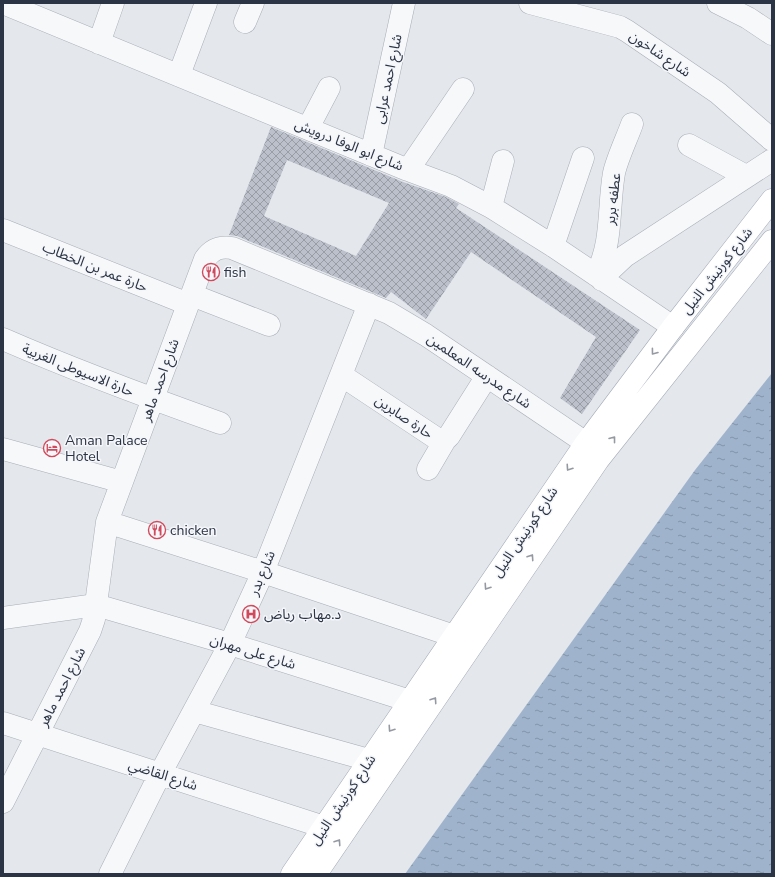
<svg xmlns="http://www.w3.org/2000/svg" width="775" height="877" font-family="'Nunito Sans','Noto Sans Arabic',sans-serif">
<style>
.water{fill:url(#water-ripples)}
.building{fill:url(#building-cross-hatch);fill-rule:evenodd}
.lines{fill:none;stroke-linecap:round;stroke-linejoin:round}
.street-casing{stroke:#a9aeb7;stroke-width:23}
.primary-casing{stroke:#a3abb8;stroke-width:23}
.street{stroke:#f7f8fa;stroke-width:22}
.primary{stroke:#fff;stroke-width:22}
.oneway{stroke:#959aa2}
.labels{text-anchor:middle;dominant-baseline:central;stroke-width:3;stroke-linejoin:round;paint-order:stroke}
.street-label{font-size:14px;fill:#2b3445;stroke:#f4f6f9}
.poi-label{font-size:14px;fill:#2b3445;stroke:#f4f6f9;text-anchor:start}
</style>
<defs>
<pattern id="water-ripples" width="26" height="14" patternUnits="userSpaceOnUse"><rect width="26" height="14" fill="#9fb4cc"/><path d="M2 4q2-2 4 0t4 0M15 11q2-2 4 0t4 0" fill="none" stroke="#8293a7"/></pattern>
<pattern id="building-cross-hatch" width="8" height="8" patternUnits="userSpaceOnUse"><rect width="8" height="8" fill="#bbc0ca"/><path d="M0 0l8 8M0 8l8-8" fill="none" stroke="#989da6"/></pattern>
</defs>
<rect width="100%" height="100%" fill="#e4e7ec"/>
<!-- water -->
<path class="water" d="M772,373v501h-367l290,-404z"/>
<!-- building -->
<path class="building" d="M271,127l132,55 43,15 13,7 -3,4 184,122 -58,84 -22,-16 36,-61 -125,-85 -45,67 -35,-27 -5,6 -149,-62 -8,-1zM287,160l102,43 -33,53 -92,-40z"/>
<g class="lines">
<!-- street casing -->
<g class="street-casing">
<path id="street" d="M3,3l405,167 43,16 40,21 62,39 120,81
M530,3l90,24 7,4 91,62 54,47
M718,3l30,15 24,16
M245,22l8,-19
M99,43l14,-40
M179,75l27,-72
M308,128l21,-40
M689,145l57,31
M371,155l33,-152
M408,170l55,-81
M491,207l12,-46
M3,230l185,74
M553,246l30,-88
M596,275c17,-32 12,-68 18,-102 3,-14 13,-35 18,-49
M602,280l7,-9 16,-15 147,-96
M192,295l77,30
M3,339c71,31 144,58 217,84
M341,375l98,65h6l4,-4 38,-60
M3,449l119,33
M428,469l17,-29
M107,522l156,50 191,64
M3,618l93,-13 134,39 180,57
M194,711l175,49
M3,723l321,104
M3,802l87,-171 4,-12 13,-97 98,-263c7,-10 15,-13 27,-11l157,65 37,22 160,108
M110,874l50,-100 70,-130 33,-72 106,-268"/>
</g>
<!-- primary casing -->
<g class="primary-casing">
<path id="primary" d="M292,874l294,-431 87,-116 99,-127
M316,874l282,-414 174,-219"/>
</g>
<!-- street -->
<use href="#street" class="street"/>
<!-- primary -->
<use href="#primary" class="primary"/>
</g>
<!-- one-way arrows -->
<defs><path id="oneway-chevron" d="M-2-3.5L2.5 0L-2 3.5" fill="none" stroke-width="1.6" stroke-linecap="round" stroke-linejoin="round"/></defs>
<g class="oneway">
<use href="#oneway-chevron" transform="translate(654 352) rotate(127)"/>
<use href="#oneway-chevron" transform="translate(613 439) rotate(-52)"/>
<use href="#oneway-chevron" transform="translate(569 468) rotate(124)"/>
<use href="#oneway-chevron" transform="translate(531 557) rotate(-56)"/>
<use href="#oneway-chevron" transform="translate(487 587) rotate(124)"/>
<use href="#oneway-chevron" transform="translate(434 700) rotate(-56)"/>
<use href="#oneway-chevron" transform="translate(391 729) rotate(124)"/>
<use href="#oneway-chevron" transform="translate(338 842) rotate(-56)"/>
</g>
<!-- icons -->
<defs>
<g id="restaurant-ring" transform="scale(0.9)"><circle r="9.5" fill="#f4f6f9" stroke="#d1495b" stroke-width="1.5"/><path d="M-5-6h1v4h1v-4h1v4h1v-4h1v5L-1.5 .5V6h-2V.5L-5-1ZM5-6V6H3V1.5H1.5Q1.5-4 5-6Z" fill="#d1495b"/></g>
<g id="hotel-ring" transform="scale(0.9)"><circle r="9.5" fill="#f4f6f9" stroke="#d1495b" stroke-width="1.5"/><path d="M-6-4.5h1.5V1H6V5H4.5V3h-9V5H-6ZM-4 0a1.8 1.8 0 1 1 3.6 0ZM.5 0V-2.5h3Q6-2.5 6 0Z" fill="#d1495b"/></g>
<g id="hospital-ring" transform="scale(0.9)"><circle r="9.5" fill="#f4f6f9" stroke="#d1495b" stroke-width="1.5"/><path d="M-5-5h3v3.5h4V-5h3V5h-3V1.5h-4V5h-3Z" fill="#d1495b"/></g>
</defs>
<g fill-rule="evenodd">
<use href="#restaurant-ring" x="211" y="272"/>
<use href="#hotel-ring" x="52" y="448"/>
<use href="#restaurant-ring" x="157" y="530"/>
<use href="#hospital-ring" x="251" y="614"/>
</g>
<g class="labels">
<!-- street labels -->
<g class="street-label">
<text transform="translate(660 54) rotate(34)">شارع شاخون</text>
<text transform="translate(388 79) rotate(-78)">شارع احمد عرابى</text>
<text transform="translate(349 145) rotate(22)">شارع ابو الوفا درويش</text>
<text transform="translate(613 199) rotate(-83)">عطفه بربر</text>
<text transform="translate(95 267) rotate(22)">حارة عمر بن الخطاب</text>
<text transform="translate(717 271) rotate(-52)">شارع كورنيش النيل</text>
<text transform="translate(78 370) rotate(22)">حارة الاسيوطى الغربية</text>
<text transform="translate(479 371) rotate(34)">شارع مدرسه المعلمين</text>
<text transform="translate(160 380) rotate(-70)">شارع احمد ماهر</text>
<text transform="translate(404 417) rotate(34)">حارة صابرين</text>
<text transform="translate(525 532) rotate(-56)">شارع كورنيش النيل</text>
<text transform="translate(262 573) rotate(-67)">شارع بدر</text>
<text transform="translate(253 652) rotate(17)">شارع على مهران</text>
<text transform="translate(62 687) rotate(-63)">شارع احمد ماهر</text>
<text transform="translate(163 775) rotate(18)">شارع القاضي</text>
<text transform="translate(343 800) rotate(-56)">شارع كورنيش النيل</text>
</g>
<!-- poi labels -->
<g class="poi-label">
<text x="224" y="272">fish</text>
<text x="65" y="440">Aman Palace<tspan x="65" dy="16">Hotel</tspan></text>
<text x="170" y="530">chicken</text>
<text x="264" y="614">د.مهاب رياض</text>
</g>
</g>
<!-- border -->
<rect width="775" height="877" fill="none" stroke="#2b3445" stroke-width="8"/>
</svg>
